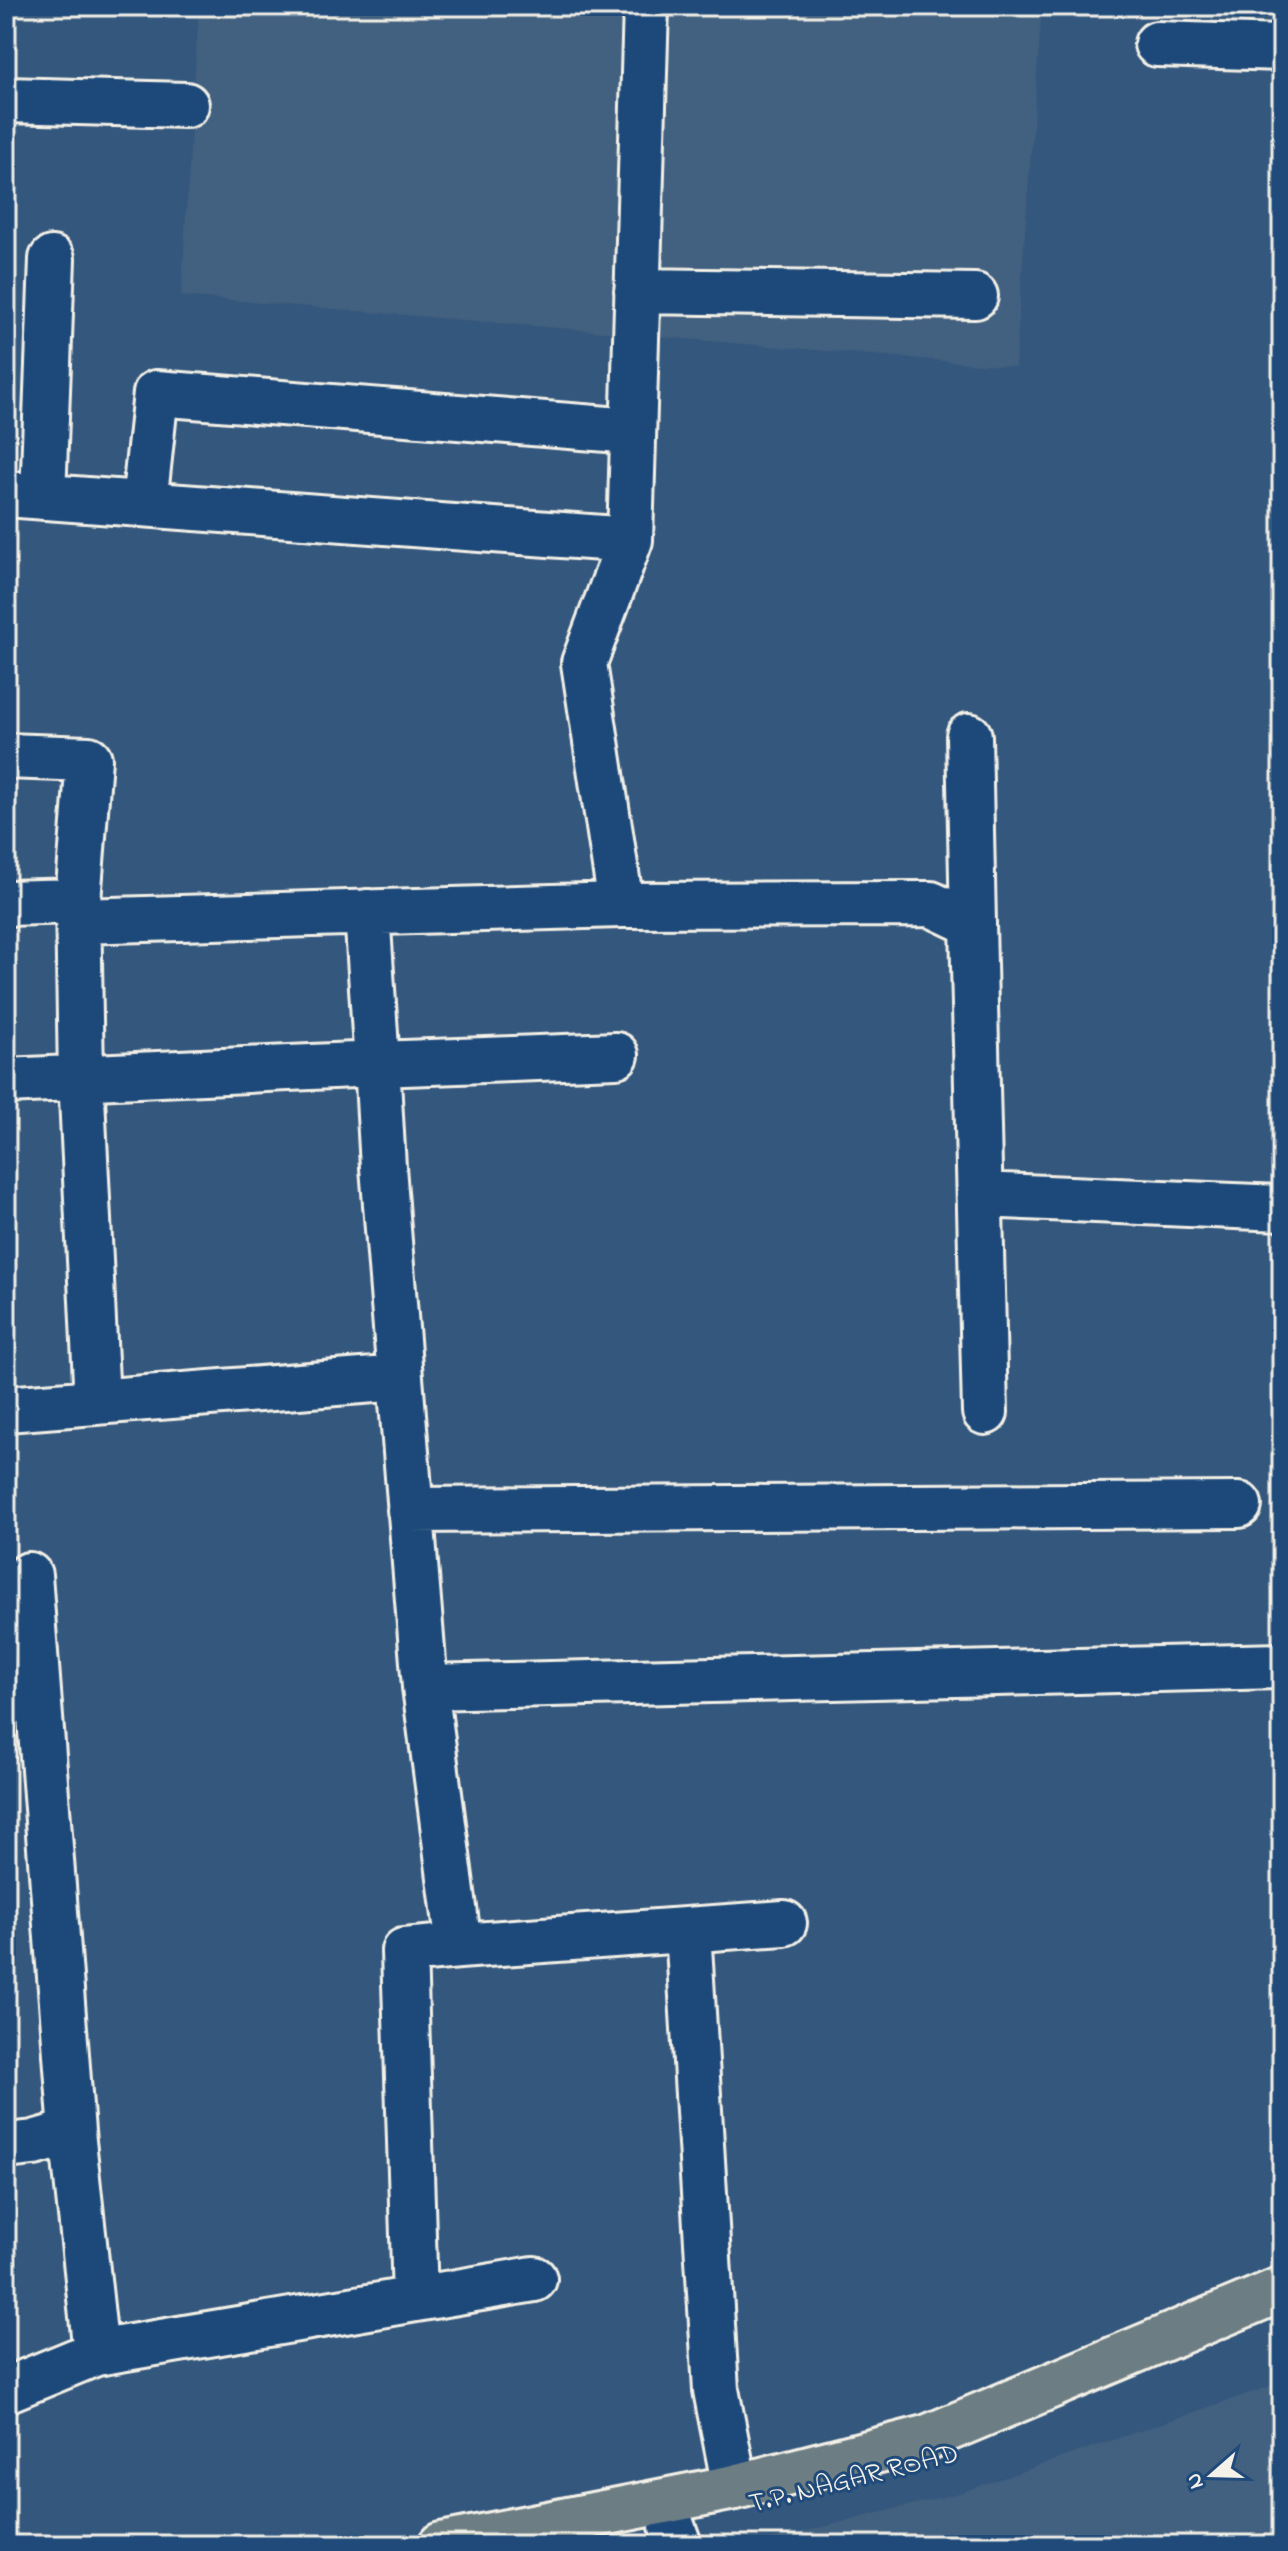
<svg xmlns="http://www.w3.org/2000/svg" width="1288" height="2551" font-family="'Indie Flower',sans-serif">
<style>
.built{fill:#43607f}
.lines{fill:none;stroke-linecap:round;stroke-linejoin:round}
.minor-casing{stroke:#f4f1e8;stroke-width:50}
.major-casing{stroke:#f4f1e8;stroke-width:50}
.minor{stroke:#1f4a7a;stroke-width:44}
.major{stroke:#6c7e84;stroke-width:44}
.labels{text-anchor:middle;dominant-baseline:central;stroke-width:6;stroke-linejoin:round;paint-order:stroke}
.street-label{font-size:28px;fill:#f4f1e8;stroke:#1f4a7a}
</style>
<rect width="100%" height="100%" fill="#34577d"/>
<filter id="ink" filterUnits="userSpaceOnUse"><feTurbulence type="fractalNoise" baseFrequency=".0125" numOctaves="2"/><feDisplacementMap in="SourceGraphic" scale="16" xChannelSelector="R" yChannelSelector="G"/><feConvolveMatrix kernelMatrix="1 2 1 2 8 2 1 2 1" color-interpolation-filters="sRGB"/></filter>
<g filter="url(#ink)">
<!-- built -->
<path class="built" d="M199,6h843l-27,361 -834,-71z
M1282,2382v163h-532l209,-52z"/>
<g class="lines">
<!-- minor casing -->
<g class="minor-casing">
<path id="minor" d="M646,6l-16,534 -46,123 37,242 310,-1 42,20 12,488
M1157,44l125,4
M6,100l180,5
M637,291l338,5
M6,494l624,46
M43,497l9,-238
M144,504l12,-111 477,38
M969,736l4,188
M6,756l83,3 -11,142
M6,903l72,-2 3,176 16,325
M367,912l10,152 239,-9
M78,921l543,-16
M6,1081l371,-17 6,103 42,520 857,-21
M980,1195l302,13
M6,1409l394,-31
M410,1510l829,-5
M29,1575l43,557
M425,1687l34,259 325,-23
M688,1930l28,460 19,97
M6,2146l28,-3 38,-11 24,221 438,-74
M415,2299l-11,-348 55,-5
M6,2390l90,-37
M672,2526l7,19"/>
</g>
<!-- major casing -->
<g class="major-casing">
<path id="major" d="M441,2545l294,-58 191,-49 356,-149"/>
</g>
<!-- minor -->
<use href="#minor" class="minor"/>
<!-- major -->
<use href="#major" class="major"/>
</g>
</g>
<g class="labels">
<!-- street labels -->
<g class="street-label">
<text transform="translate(854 2480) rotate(-14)">T.P. NAGAR ROAD</text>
</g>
</g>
<!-- margin -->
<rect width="1288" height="2551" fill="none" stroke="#1f4a7a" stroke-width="32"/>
<rect x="16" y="16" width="1256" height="2519" fill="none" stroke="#f4f1e8" stroke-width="3" filter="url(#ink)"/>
<!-- north arrow -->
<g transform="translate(1212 2475) rotate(250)" stroke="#1f4a7a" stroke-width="6" paint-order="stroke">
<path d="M0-6L14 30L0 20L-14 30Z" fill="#f4f1e8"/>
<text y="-12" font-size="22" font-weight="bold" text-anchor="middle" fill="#f4f1e8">N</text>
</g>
</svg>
